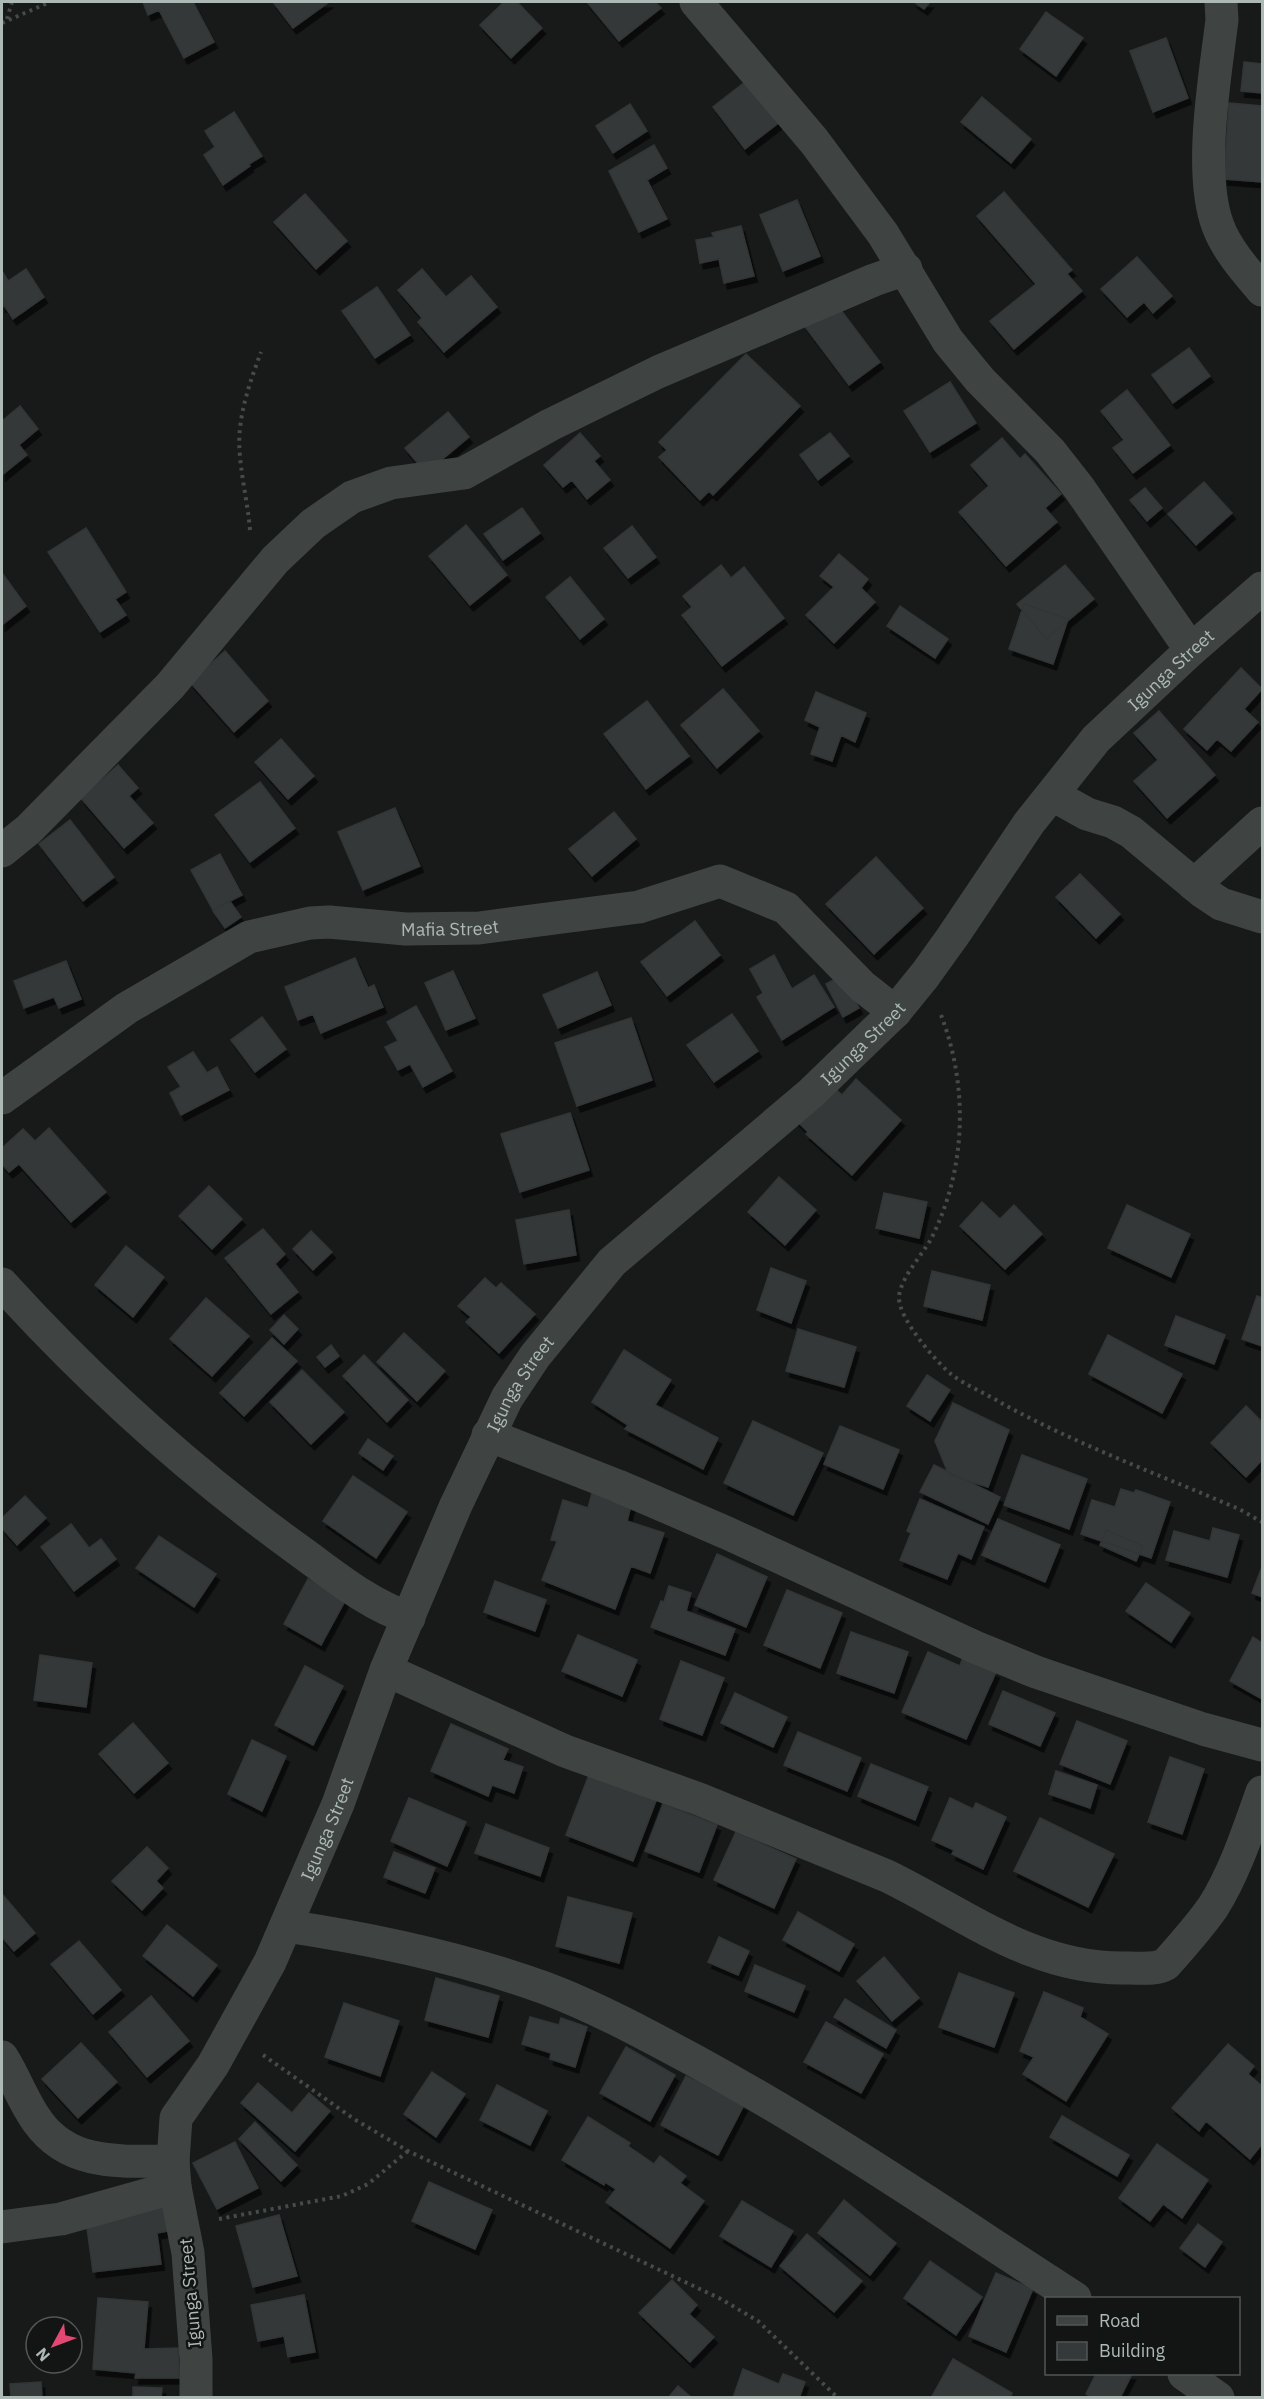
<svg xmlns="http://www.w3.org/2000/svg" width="1264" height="2399" font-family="'IBM Plex Sans',sans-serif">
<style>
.building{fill:#353939;stroke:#323636;stroke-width:1.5;filter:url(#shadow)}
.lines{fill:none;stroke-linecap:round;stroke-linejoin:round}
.path{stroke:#444b49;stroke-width:4;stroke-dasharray:3 4.5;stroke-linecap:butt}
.minor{stroke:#3f4443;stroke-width:33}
.labels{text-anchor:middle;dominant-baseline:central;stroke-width:5;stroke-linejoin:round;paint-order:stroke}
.street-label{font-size:18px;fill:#acb9b5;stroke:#131515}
</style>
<defs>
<filter id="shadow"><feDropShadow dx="3.5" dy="6" stdDeviation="0" flood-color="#0009"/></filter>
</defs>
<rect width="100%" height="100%" fill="#181a1a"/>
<!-- building -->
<path class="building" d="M143,2h50l21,40 -30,16 -25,-48 -11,5z
M273,2h56l-36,26z
M504,2h13l25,26 -31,30 -31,-33z
M587,2h68l6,6 -42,33z
M914,2h16l-6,7z
M1046,12l37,26 -27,38 -36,-27z
M1166,38l22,60 -35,14 -23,-61z
M1244,62l18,2v29l-21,-2z
M754,75l32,42 -41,32 -32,-42z
M982,97l49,42 -20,24 -50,-41z
M1229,103l33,3v76l-38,-3z
M630,104l17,27 -34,22 -17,-27z
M234,112l28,44 -13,8 1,2 -27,19 -19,-30 11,-8 -10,-16z
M654,145l13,23 -20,12 20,39 -28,13 -30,-61z
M1004,192l68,78 -5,4 15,17 -68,58 -24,-28 46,-37 -59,-68z
M305,194l42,47 -31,28 -42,-47z
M797,200l23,56 -37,15 -23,-56z
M741,226l13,50 -30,7 -5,-24 -19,4 -4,-23 18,-3 -2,-4z
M1137,257l35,39 -19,17 -9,-11 -17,15 -26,-28z
M26,269l18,28 -31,22 -9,-14 -2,1v-35l6,10z
M422,269l24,28 25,-21 26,31 -53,45 -26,-30 4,-4 -24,-28z
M377,287l33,48 -35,23 -33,-47z
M834,301l46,61 -31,23 -46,-61z
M1189,348l21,28 -37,27 -21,-28z
M746,354l54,52 -87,89 -4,-4 -9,9 -41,-43 8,-7 -8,-8z
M950,382l26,41 -46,29 -26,-41z
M1127,390l43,55 -37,28 -20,-25 11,-8 -23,-29z
M20,406l18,23 -19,16 8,10 -25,20v-54z
M448,412l21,25 -43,36 -21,-25z
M580,433l20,23 -6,5 16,19 -23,19 -15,-19 -9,7 -19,-22z
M830,433l19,23 -31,24 -18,-25z
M1002,438l18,21 5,-5 36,40 -16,14 12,14 -51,44 -47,-54 30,-26 -18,-21z
M1204,482l28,31 -36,32 -28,-31z
M1145,488l17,20 -15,13 -17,-21z
M522,508l18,25 -37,27 -19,-26z
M466,525l41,50 -37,30 -41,-49z
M632,526l24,31 -28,21 -24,-30z
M86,528l40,64 -11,7 11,16 -26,17 -52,-80z
M839,554l29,25 -7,9 14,14 -41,41 -28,-28 28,-28 -14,-11z
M721,565l10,13 13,-11 40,51 -62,48 -40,-51 10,-8 -9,-11z
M1065,565l29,34 -48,40 -29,-35z
M2,573l24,33 -24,19z
M570,577l34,42 -24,20 -34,-42z
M1024,604l44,15 -15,45 -44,-15z
M900,606l48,33 -13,19 -48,-32z
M225,651l43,50 -34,31 -44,-50z
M1241,668l21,21 -18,20 14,13 -27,29 -14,-12 -10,11 -23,-21z
M723,689l36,42 -42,37 -36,-43z
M816,692l50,21 -11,29 -14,-7 -9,26 -21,-7 9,-27 -15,-7z
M647,701l42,55 -43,33 -42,-55z
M1159,711l56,64 -48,43 -33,-37 24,-21 -24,-27z
M281,739l33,37 -26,23 -33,-37z
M118,765l20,23 -9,8 24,27 -29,25 -43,-50z
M260,782l35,46 -45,34 -35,-47z
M395,808l25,58 -57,24 -25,-58z
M614,812l22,27 -44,37 -23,-27z
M70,820l44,57 -31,24 -44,-57z
M220,854l22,41 -29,15 -22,-40z
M876,857l47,51 -49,46 -48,-50z
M1080,874l40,40 -24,24 -40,-41z
M229,900l12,17 -16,11 -12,-17z
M695,921l25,34 -53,41 -26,-34z
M774,955l18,34 22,-14 20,32 -52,33 -25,-43 6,-4 -13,-24z
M355,958l13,30 6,-3 9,22 -62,26 -8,-19 -15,6 -13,-33z
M66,961l15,38 -22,9 -5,-11 -30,11 -10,-27z
M453,971l22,47 -29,12 -21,-47z
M597,972l14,33 -53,23 -15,-33z
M842,975l17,33 -16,9 -17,-33z
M416,1006l36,65 -29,16 -13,-23 -12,6 -13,-23 13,-6 -11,-19z
M732,1014l26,37 -44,31 -27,-37z
M262,1017l24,32 -31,23 -24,-32z
M631,1018l21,62 -75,26 -22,-63z
M193,1052l14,21 10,-6 12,23 -48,25 -11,-22 11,-6 -13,-20z
M856,1079l45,41 -49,55 -46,-41 2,-2 -13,-13 34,-36 13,12z
M570,1113l19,57 -69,22 -19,-58z
M49,1128l57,64 -35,30 -52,-58 -10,8 -7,-8v-16l21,-19 12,12z
M779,1177l37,33 -31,35 -37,-33z
M209,1186l33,33 -30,30 -33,-33z
M884,1193l43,9 -8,36 -43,-10z
M982,1202l18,17 14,-14 28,29 -37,35 -45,-43z
M1127,1205l63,29 -19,43 -63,-29z
M569,1210l7,45 -52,9 -8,-44z
M263,1229l22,25 -10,10 23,28 -27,22 -46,-56z
M311,1231l21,21 -19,18 -20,-21z
M126,1246l38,31 -31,40 -38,-32z
M771,1268l35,13 -15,42 -34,-13z
M932,1271l58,14 -8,35 -58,-14z
M485,1278l11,10 5,-5 34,31 -36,39 -33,-31 5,-5 -13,-11z
M1257,1296l5,2v48l-20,-7z
M206,1298l43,38 -37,40 -42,-37z
M284,1315l14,14 -14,15 -14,-14z
M1176,1316l49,19 -11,29 -49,-19z
M798,1329l58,18 -12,40 -58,-16z
M404,1333l41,38 -28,30 -40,-39z
M1108,1335l74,39 -20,39 -73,-39z
M272,1338l25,23 -53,55 -24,-23z
M331,1345l8,11 -14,11 -8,-10z
M624,1350l47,30 -16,25 63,33 -15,31 -78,-40 3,-4 -36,-23z
M364,1355l44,45 -21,22 -44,-46z
M302,1370l42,42 -33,32 -41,-42z
M927,1375l23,15 -20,31 -23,-15z
M953,1403l56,27 -21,57 -39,-12 -14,-34z
M1246,1406l16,16v38l-16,17 -35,-34z
M753,1421l70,32 -30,62 -69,-32z
M840,1426l59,24 -16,39 -59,-25z
M368,1439l25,17 -10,14 -24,-17z
M1022,1455l65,24 -18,50 -65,-24z
M934,1465l66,32 -12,27 -68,-32z
M353,1476l54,36 -31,46 -53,-37z
M1121,1489l13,4 2,-3 34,12 -19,56 -70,-24 11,-34 23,7z
M592,1493l39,13 -4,15 37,12 -14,40 -19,-7 -16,43 -73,-29 15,-39 -6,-1 12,-40 25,8z
M25,1496l21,22 -29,27 -15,-17v-10z
M920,1499l64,28 -13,32 -13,-6 -11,26 -47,-19 11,-27 -4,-2z
M998,1519l62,26 -15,37 -63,-27z
M71,1524l18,24 12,-9 15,20 -42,32 -33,-44z
M1213,1528l26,7 -12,42 -61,-17 8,-29 36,10z
M1106,1530l37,16 -7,15 -36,-16z
M159,1536l57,38 -22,33 -58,-39z
M717,1554l50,23 -21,50 -51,-22z
M1262,1567v30l-10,-4z
M308,1579l38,20 -25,46 -37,-21z
M495,1581l51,19 -11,31 -51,-19z
M1146,1583l44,30 -19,29 -45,-31z
M669,1586l22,7 -5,18 49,18 -10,26 -74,-28 10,-26 3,1z
M787,1590l55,23 -22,55 -56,-23z
M851,1632l57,20 -14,41 -57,-20z
M578,1635l59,25 -15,36 -60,-25z
M1253,1637l9,6v56l-32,-18z
M928,1652l32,14 3,-9 33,15 -30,67 -64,-27z
M40,1655l52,8 -6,44 -52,-7z
M681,1661l43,17 -22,57 -42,-16z
M305,1666l38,20 -30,59 -38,-20z
M1003,1691l52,22 -15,33 -51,-22z
M735,1693l52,24 -14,30 -52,-24z
M1077,1721l50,20 -17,43 -50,-20z
M133,1723l35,40 -34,30 -35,-39z
M451,1724l57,25 -5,11 20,7 -9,26 -22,-8 -4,11 -57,-25z
M798,1732l63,26 -14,33 -63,-26z
M252,1740l34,16 -24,55 -34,-17z
M1170,1757l34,12 -22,65 -34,-12z
M871,1764l57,23 -13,33 -57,-24z
M592,1767l67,26 -26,68 -67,-26z
M1056,1771l41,14 -7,23 -41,-14z
M409,1798l57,24 -19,44 -56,-25z
M950,1798l23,11 3,-6 30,14 -23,52 -31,-15 2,-4 -22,-10z
M663,1804l54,21 -18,47 -54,-21z
M1040,1818l74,36 -26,53 -74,-36z
M486,1824l63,24 -9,28 -65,-23z
M736,1832l60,27 -22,49 -60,-28z
M147,1847l21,21 -12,13 7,7 -21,22 -30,-29z
M394,1852l41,16 -10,25 -41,-16z
M2,1894l33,39 -21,18 -12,-14z
M568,1897l64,16 -13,50 -63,-17z
M798,1912l56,32 -15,27 -56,-31z
M167,1925l50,40 -24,31 -50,-40z
M719,1937l30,14 -11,24 -30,-13z
M79,1941l42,49 -28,24 -42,-50z
M884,1957l35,41 -27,23 -35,-40z
M755,1965l50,21 -11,26 -49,-21z
M959,1973l55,20 -20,54 -55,-20z
M436,1978l63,18 -11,41 -63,-17z
M1044,1992l39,16 -3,9 28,17 -42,67 -43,-27 11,-17 -14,-6z
M151,1996l38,45 -42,36 -38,-45z
M845,1999l51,31 -10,18 -52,-31z
M344,2003l55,18 -19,55 -55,-19z
M530,2017l29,8 2,-7 26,9 -12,40 -25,-8 1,-6 -29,-9z
M826,2022l57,32 -22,39 -57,-31z
M81,2043l36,39 -39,36 -36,-39z
M1228,2044l26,22 -6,8 14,12v58l-12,15 -44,-38 -7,10 -27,-23z
M626,2047l49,28 -25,46 -50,-28z
M432,2072l33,22 -29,43 -32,-23z
M686,2076l58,29 -26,50 -57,-30z
M258,2083l34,30 17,-20 21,18 -35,40 -54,-48z
M497,2085l50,26 -17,34 -50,-25z
M1062,2116l67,39 -12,21 -67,-39z
M588,2117l42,26 -2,3 26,18 6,-8 26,20 -6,7 24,18 -34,47 -64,-46 10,-13 -11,-7 -1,3 -42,-25z
M255,2122l42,43 -16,16 -42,-42z
M235,2142l23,46 -41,21 -24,-46z
M1157,2144l51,36 -26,38 -19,-14 -13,17 -31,-23z
M429,2182l63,28 -17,39 -63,-28z
M844,2200l52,43 -26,32 -52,-42z
M169,2201l5,29 -17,3 4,31 -68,8 -8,-59z
M742,2201l51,30 -22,36 -51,-31z
M279,2215l18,61 -44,11 -17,-61z
M1198,2224l24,18 -17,25 -25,-19z
M807,2234l55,47 -28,31 -54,-46z
M930,2261l52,36 -26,38 -52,-37z
M996,2273l37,16 -27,63 -37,-16z
M672,2280l25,25 -8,9 25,23 -24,25 -51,-49z
M304,2295l11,57 -27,5 -4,-21 -26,5 -7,-36z
M98,2298l50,4 -4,47 34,-1 1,30h-44l1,-5 -43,-4z
M953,2359l59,34 -2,5h-79z
M743,2369l36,15 4,-10 22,8 -6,16h-66z
M1096,2374h36l-12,24h-27l-7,-4z
M41,2382l1,16h-31l-1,-14z
M678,2386l14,12h-24z
M133,2387l29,1 -1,10h-28z"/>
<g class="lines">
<!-- path -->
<path class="path" d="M7,19l5,-17
M2,23l48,-21
M250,530c-2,-25 -8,-49 -10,-74 -4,-36 9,-71 21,-104
M941,1015c28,73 25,155 -10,224 -9,16 -32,41 -32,59 0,21 37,64 53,77 15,11 35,19 51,29 75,41 157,71 236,105l23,13
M263,2055l91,64 54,32 313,148 37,22 80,77
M219,2219l123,-23 26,-12 40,-33"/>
<!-- minor -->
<g class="minor">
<path d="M696,2l118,139 69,93 65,107 32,39 70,71 29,37 112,162"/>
<path d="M1221,2l1,18c-7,57 -24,153 -4,206 9,24 28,45 44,64"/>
<path d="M1053,795l34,19 26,8 18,10 72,60 18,12 41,13"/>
<path d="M2,851l27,-22 141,-143 105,-126 38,-36 39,-27 39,-14 73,-10 86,-48 108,-53 216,-92 32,-11"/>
<path d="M1194,885l68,-62"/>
<path id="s1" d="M2,1098l125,-90 122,-71 61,-14 19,-1 77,7 73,-1 160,-21 81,-26 66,27 76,78 33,26"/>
<path d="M2,1284c91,100 192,191 302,270 33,24 66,51 105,64"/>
<path d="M488,1435l130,51 109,47 248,114 61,25 167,57 59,16"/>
<path d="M386,1670l179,81 134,48 188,77c80,39 148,95 242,92 12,0 27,2 37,-4 16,-18 33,-37 47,-57 22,-35 35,-76 49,-115"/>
<path d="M286,1926c87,13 176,32 259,62 53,20 104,48 154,75 130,71 252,155 376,235"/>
<path d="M2,2057c13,20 21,45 36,65 32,45 85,39 135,39"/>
<path d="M2,2227l59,-8 114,-32"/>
<path d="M1184,2374l34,24"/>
<path id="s2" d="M196,2398v-39l-8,-106 -13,-66 -2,-26 3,-43 37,-53 57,-103 68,-158 48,-134 70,-165 51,-107 28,-42 77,-94 198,-168 85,-82 30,-37 28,-39 76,-113 67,-84 95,-89 71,-62"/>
</g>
</g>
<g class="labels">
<!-- street labels -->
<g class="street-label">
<text stroke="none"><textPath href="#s2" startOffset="2067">Igunga Street</textPath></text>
<text stroke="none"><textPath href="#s1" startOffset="498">Mafia Street</textPath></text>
<text stroke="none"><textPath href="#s2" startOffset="1581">Igunga Street</textPath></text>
<text stroke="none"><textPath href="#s2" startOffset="1095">Igunga Street</textPath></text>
<text stroke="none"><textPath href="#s2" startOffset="609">Igunga Street</textPath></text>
<text transform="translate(190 2293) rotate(-95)">Igunga Street</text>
</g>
</g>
<!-- border -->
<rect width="1264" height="2399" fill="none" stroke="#acb9b5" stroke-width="6"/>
<!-- legend -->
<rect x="1045" y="2297" width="195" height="78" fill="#131515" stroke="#505755" stroke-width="1.5"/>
<rect x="1057" y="2316" width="30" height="9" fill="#3f4443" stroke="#505755" stroke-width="1.5"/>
<text x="1099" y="2327" font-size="18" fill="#acb9b5">Road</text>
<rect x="1057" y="2342" width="30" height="18" fill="#353939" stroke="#505755" stroke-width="1.5"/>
<text x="1099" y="2357" font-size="18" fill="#acb9b5">Building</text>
<!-- north arrow -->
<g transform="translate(54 2345) rotate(229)"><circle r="28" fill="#131515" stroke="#505755" stroke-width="1.5"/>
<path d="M0-4.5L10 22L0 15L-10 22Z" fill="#e24872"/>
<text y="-9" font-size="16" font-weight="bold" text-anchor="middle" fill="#acb9b5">N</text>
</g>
</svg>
